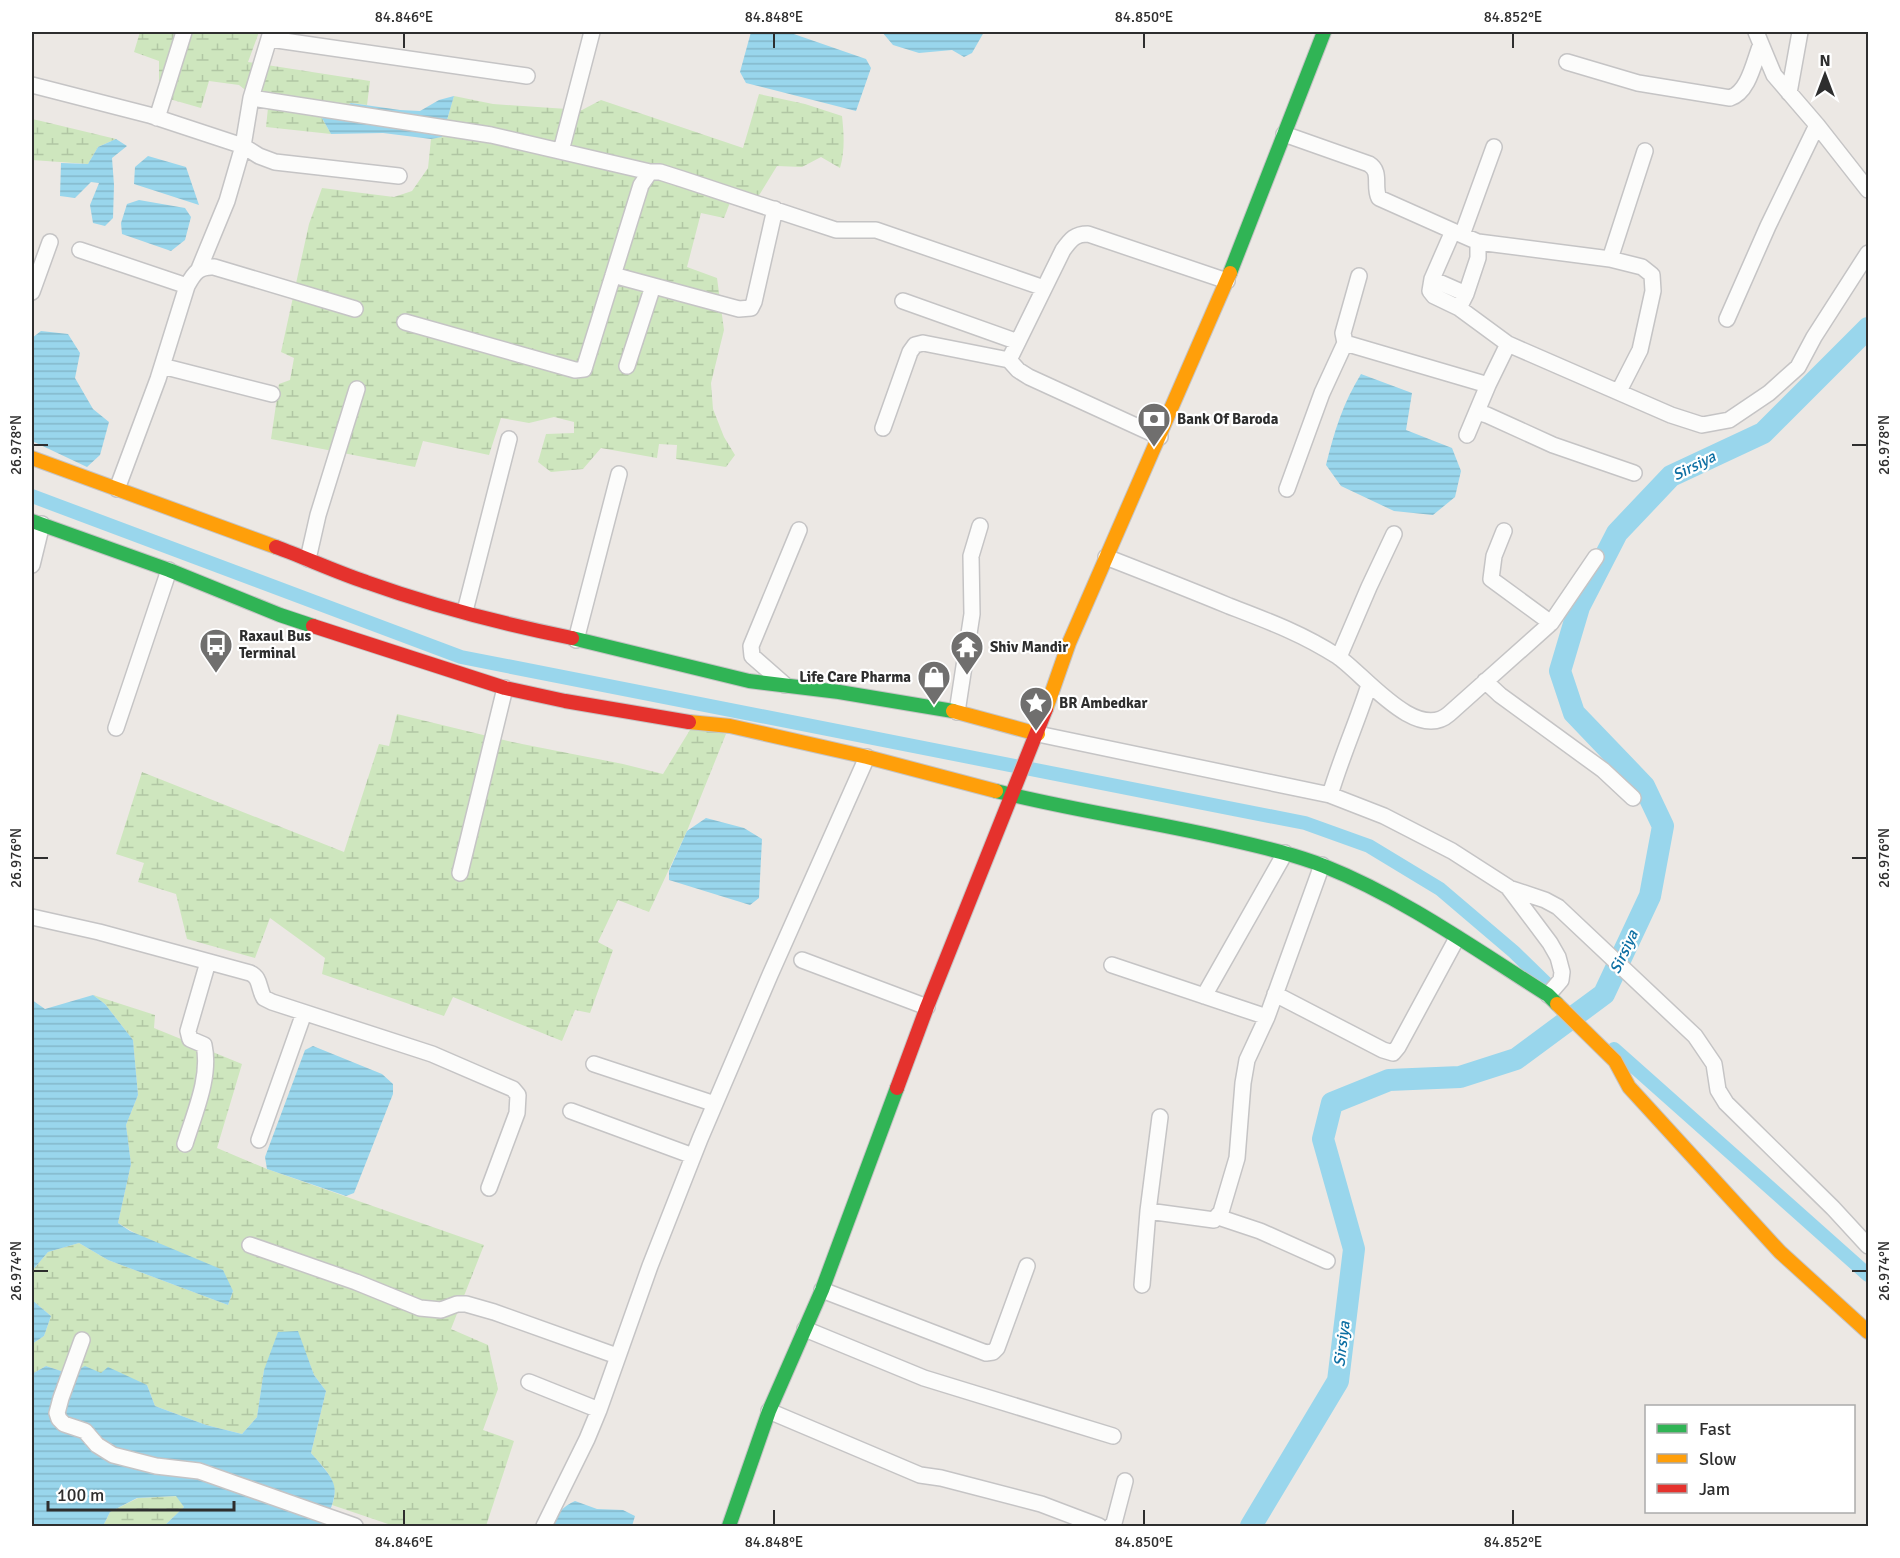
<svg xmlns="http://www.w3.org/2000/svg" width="1900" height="1558" font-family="Signika,sans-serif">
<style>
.wetland{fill:url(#wetland-marsh)}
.water{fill:url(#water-rules)}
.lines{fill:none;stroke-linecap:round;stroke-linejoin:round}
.canal{stroke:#99d6ec;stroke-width:14}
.river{stroke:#99d6ec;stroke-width:22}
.street-casing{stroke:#c5c4c5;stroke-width:18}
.fast-casing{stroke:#c5c4c5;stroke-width:16}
.slow-casing{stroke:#c5c4c5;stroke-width:16}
.jam-casing{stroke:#c5c4c5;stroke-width:16}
.street{stroke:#fcfcfb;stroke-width:15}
.fast{stroke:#30b455;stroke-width:14}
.slow{stroke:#ff9f0a;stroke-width:14}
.jam{stroke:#e5322d;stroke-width:14}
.ticks{fill:none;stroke:#2e2e2e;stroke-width:2}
.labels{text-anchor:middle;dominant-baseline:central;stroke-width:4.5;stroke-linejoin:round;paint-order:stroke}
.poi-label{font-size:15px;font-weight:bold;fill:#2e2e2e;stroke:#fff;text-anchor:start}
.water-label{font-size:16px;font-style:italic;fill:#0d6fa3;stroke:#fff}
.neatline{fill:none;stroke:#2e2e2e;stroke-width:2}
.ticks-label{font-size:15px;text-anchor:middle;fill:#2e2e2e}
</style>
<defs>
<pattern id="wetland-marsh" width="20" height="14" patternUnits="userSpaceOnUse" patternTransform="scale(1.5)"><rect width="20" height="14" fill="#cee6be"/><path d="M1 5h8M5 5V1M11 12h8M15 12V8" fill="none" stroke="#b1c6a4"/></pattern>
<pattern id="water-rules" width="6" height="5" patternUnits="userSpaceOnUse" patternTransform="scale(1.5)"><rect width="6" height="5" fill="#99d6ec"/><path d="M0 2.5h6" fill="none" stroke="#84b8cb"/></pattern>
</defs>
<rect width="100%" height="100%" fill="#ece8e4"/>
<!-- wetland -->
<path class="wetland" d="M140,32h119l-11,30 122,19 -3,24 -16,-2 -29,15 9,16 -65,-7 2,-19 -29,-23 -30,-4 -8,27 -42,-12v-35l-25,-9z
M759,94l46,10 37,12c2,18 3,35 -2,52l-19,-11 -19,10 -25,-1 -19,31 -24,-5 -10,26 -23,-5 -14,54 30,11 7,52 -13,53 2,26 11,28 11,18 -9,12 -50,-8 1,-14 -18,-1 -2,14 -56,-10 -18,21 -32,3 -13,-10 8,-28 28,-1v-11l-20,-5 -25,6 -28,-5 -12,37 -66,-14 -8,26 -144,-28 8,-55 11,-4 4,-22 -13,-6 28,-128 13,-36 72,9 18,-6 16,-23 3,-29 11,-2 12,-41 39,8 89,6 19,-10 142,48z
M32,119l9,2 75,18 -18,8 -10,17 -56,-4z
M397,714l115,28 111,22 40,10 30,-49 33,9 -39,97 -38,81 -31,-12 -20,42 15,8 -23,63 -15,-3 -13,31 -109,-44 -9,19 -122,-42 3,-16 -55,-40 -15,40 -68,-19 -11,-45 -38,-12 6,-19 -28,-9 26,-82 202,80 35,-108 10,2z
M93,995l62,20 -1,13 88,36 -25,84 50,21 217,76 -33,84 37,16 10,44 -15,41 31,11 -28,85h-92l-62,-21c9,-22 -7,-36 -21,-52l15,-62 -12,-16 -17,-44 -33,39 -7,47 -15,17 -36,-9 -51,-19 -8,-21 -46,-12 -31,1 -24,-8 -14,8v-30l12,-8 7,-20 -19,-16v-29l16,-19 31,-9 29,17 120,45 5,-14 -115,-68 13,-59 -5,-39 12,-30 -5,-55 -28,-36z
M177,1496l7,11 -20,19h-61l7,-14 28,-14z"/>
<!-- water -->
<path class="water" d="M751,32h37l78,27 5,9 -15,43 -110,-28 -6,-11z
M882,32h102l-12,21 -8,4 -12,-7 -33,3 -26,-8z
M454,96l-12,41 -11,2 -48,-6 -52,1 -9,-16 29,-15 49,7 20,1 19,-11z
M116,139l11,7 -15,12 2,27 -1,33 -8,8 -12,-3 -3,-18 9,-22 -8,-1 -16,16 -15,-2 1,-33 27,1 10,-17z
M148,156l38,11 13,38 -65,-21 1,-17z
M139,200l46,8 6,9 -6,23 -14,11 -49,-17 -1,-11 6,-19z
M41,331l27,3 12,19 -5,25 18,31 16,13 -9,33 -13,12 -55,-26v-103z
M1361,374l51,19 -6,37 46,18 9,23 -6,26 -22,18 -39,-4 -53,-25 -15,-21c8,-33 17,-62 35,-91z
M706,818l38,10 18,11 -3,59 -9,7 -81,-25v-9l18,-40z
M93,995l12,9 28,36 5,55 -12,30 5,39 -13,59 12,8 93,39 10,21 -5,14 -120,-45 -29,-17 -31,9 -16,19v-271l13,9z
M313,1046l69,28 11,10v10l-39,99 -8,3 -79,-27 -2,-12 40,-107z
M32,1300l19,16 -7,20 -12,8z
M298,1331l16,44 12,16 -15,62c29,33 29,33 13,73h-160l20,-19 -8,-11 -39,2 -27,14 -7,14h-71v-152l14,-8 24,8 15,-8 16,7 7,-6 39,18 8,21 51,19 36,9 15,-17 7,-47 14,-38z
M575,1501l22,8 26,1 12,6 -3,10h-79c2,-12 11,-20 22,-25z"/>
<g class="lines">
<!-- canal -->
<path class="canal" d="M32,496l429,161 844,166 64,23 71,43 74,63 39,38
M1614,1049l254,226"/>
<!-- river -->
<path class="river" d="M1251,1526l87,-145 16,-132 -31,-110 9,-36 57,-23 71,-3 56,-18 88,-65 46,-98 13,-70 -19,-40 -70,-73 -14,-42 19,-64 38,-74 54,-57 92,-43 105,-105"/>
<!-- street casing -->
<g class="street-casing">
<path id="street" d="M1756,32l18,43 43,50 51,65
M270,39l257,37
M1567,62l71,21 92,15c19,-6 24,-37 31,-54
M32,85l117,30 94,31 16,10 16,6 124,14
M1789,93l11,-61
M251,98l240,37 159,37
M157,118l27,-86
M1284,134l85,30c13,8 4,22 10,34l83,37
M561,151l31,-119
M1453,231l-21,48 -2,12 4,5 25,12
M1478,242l132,17 32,8 10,8 1,16 -13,59 -21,41
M80,250l107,36
M1610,259l35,-108
M199,269l28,-68 16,-55 8,-48 20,-66
M613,275l126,34 12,-1 3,-6 21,-93
M1359,276l-16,57 2,10 143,42
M1432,279l34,15 -7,14 49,36 163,71 31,10 27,-5 40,-27 29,-26 16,-30 54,-84
M32,292l18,-50
M1466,294l12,-36v-16l-16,-7 32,-88
M903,301l115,41
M1727,319l41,-93 49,-101
M405,322l170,48 9,-1 57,-184 9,-13h10l22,7 154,51h40l168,58
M1009,360l54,-110c8,-11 12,-16 25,-16l139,47
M162,366l110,28
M627,366l26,-80
M1477,412l10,3 66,30 81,28
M883,428l27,-76 5,-7 8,-2 86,17 9,10 11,7 131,60
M1467,435l21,-50 20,-41
M117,489l41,-110 29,-93c7,-13 12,-20 27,-19l141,42
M1287,489l35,-96 23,-50
M1504,531l-10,25 -3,23 60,44
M1106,557c41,16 82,32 123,49 39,15 72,27 108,50 26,17 79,87 112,58l102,-91 45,-66
M308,559l10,-44 39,-126
M32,565l10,-41
M465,611l44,-172
M576,640l43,-166
M1339,657l30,-70 25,-53
M1485,681l15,14 103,75 30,28
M785,685l-33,-29 -1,-10 48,-116
M957,712l15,-98 -1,-58 9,-30
M116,728l53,-158
M1038,734l292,61 54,21 68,35 56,36 42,56 8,14 4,15 -1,8 -13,15
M1330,795c11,-37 27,-73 39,-110
M460,873l45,-185
M1509,888l36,12 13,7 137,129 19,28 4,26 8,13 107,105 35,38
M32,917l67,15 151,41c11,5 8,15 14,25l8,4 160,52 81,35 5,6 -1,18 -28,75
M802,960l125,47
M1112,965l155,52
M1275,994l108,56 10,3 5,-6 59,-109
M1204,996l81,-143
M594,1064l121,40
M571,1111l122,45
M259,1140l45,-127
M185,1144c9,-30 26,-67 19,-99l-14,-6 -2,-8 20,-69
M1148,1211l66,9 7,-8 16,-54 6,-75 4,-23 20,-43 55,-152
M1218,1217l42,14 67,30
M250,1245l106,37 64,26 21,2 16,-6h9l28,8 123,44
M1142,1285l6,-74 12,-94
M822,1290l164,63 7,-1 4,-4 30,-82
M805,1329l119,49 189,58
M82,1340l-21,58 -4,15 2,6 5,5 21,7 12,14 16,10 43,11 43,5 156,55
M529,1382l70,28
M769,1411l151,64 21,3 100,26 58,22
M544,1526l43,-87 12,-29 51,-144 50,-127 70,-164 97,-218
M1111,1526l3,-3 11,-42"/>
</g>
<!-- fast casing -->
<g class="fast-casing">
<path id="fast" d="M1230,273l94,-241
M32,521l137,49 111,45 33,11
M572,638l177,43 90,11 114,19
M996,791c78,20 161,31 240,50 30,7 60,14 88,25 80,32 151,83 224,129l9,9
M729,1526l40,-115 53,-121 75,-202"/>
</g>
<!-- slow casing -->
<g class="slow-casing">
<path id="slow" d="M32,458l244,89
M1046,709l23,-66 161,-370
M953,711l85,23
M689,722l41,4 137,31 129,34
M1557,1004l58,57 14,26 151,165 88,80"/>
</g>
<!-- jam casing -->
<g class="jam-casing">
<path id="jam" d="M276,547c30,11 60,25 90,35 67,24 137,42 206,56
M313,626l192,62 60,13 124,21
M897,1088l30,-81 119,-298"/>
</g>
<!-- street -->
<use href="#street" class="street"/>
<!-- fast -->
<use href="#fast" class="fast"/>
<!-- slow -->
<use href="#slow" class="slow"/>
<!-- jam -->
<use href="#jam" class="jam"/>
</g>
<!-- ticks -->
<path class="ticks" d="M404,33v15M774,33v15M1144,33v15M1513,33v15M33,445h15M1852,445h15M33,858h15M1852,858h15M33,1271h15M1852,1271h15M404,1510v15M774,1510v15M1144,1510v15M1513,1510v15"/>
<!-- icons -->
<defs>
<g id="bank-pin" transform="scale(1.725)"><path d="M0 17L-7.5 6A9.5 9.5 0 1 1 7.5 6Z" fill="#706f6e" stroke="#fff"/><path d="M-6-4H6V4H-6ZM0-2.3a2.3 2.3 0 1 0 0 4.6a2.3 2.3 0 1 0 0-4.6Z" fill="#fff"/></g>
<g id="bus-pin" transform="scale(1.725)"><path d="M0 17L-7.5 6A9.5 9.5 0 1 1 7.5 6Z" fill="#706f6e" stroke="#fff"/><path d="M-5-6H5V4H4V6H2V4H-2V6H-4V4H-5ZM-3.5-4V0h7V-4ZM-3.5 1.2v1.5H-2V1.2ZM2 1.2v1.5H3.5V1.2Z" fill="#fff"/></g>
<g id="temple-pin" transform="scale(1.725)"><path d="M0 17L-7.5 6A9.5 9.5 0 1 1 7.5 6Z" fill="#706f6e" stroke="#fff"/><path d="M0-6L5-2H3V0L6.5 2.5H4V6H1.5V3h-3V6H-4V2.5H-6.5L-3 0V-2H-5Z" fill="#fff"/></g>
<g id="shop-pin" transform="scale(1.725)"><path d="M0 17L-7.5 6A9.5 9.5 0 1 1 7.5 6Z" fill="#706f6e" stroke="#fff"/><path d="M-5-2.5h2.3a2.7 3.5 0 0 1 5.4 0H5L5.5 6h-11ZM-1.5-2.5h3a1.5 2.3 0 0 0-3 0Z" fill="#fff"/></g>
<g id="sight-pin" transform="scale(1.725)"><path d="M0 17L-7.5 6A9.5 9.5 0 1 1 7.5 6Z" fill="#706f6e" stroke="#fff"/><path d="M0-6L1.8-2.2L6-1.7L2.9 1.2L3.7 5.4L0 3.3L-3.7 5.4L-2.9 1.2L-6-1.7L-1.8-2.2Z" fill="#fff"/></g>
</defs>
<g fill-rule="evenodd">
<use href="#bank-pin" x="1154" y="419"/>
<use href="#bus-pin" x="216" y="645"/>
<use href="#temple-pin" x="967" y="647"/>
<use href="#shop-pin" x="934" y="677"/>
<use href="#sight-pin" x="1036" y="703"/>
</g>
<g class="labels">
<!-- poi labels -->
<g class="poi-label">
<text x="1177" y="419">Bank Of Baroda</text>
<text x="239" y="636">Raxaul Bus<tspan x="239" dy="17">Terminal</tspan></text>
<text x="990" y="647">Shiv Mandir</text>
<text x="911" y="677" text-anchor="end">Life Care Pharma</text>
<text x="1059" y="703">BR Ambedkar</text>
</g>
<!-- water labels -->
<g class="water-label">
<text transform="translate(1694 466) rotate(-27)">Sirsiya</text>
<text transform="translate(1624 952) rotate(-65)">Sirsiya</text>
<text transform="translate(1342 1344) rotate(-83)">Sirsiya</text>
</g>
</g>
<!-- border -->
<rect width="1900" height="1558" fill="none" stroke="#ffffff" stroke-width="66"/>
<!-- legend -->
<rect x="1645" y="1405" width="210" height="108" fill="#ffffff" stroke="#ababab" stroke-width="1.5"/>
<rect x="1657" y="1424" width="30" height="9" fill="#30b455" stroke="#ababab" stroke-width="1.5"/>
<text x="1699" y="1435" font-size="18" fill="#2e2e2e">Fast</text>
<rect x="1657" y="1454" width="30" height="9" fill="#ff9f0a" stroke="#ababab" stroke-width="1.5"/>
<text x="1699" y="1465" font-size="18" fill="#2e2e2e">Slow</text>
<rect x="1657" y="1484" width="30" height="9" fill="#e5322d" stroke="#ababab" stroke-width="1.5"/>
<text x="1699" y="1495" font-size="18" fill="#2e2e2e">Jam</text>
<!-- north arrow -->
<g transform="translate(1825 75)" stroke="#ffffff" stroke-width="4.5" paint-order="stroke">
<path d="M0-4.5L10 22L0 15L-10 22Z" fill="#2e2e2e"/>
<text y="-9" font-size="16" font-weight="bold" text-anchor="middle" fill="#2e2e2e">N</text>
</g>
<!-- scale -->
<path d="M48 1501v9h186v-9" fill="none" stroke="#2e2e2e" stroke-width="3"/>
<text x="57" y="1501" font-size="18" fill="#2e2e2e" stroke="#ffffff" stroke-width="4.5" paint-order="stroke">100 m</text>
<rect x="33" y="33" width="1834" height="1492" class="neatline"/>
<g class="ticks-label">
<text x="404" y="22">84.846°E</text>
<text x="774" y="22">84.848°E</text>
<text x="1144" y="22">84.850°E</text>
<text x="1513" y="22">84.852°E</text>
<text transform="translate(16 445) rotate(-90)" y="5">26.978°N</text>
<text transform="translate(1884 445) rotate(-90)" y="5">26.978°N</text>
<text transform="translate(16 858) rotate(-90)" y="5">26.976°N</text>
<text transform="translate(1884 858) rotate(-90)" y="5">26.976°N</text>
<text transform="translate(16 1271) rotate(-90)" y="5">26.974°N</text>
<text transform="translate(1884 1271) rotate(-90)" y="5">26.974°N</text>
<text x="404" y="1547">84.846°E</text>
<text x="774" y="1547">84.848°E</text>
<text x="1144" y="1547">84.850°E</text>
<text x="1513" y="1547">84.852°E</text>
</g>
</svg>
